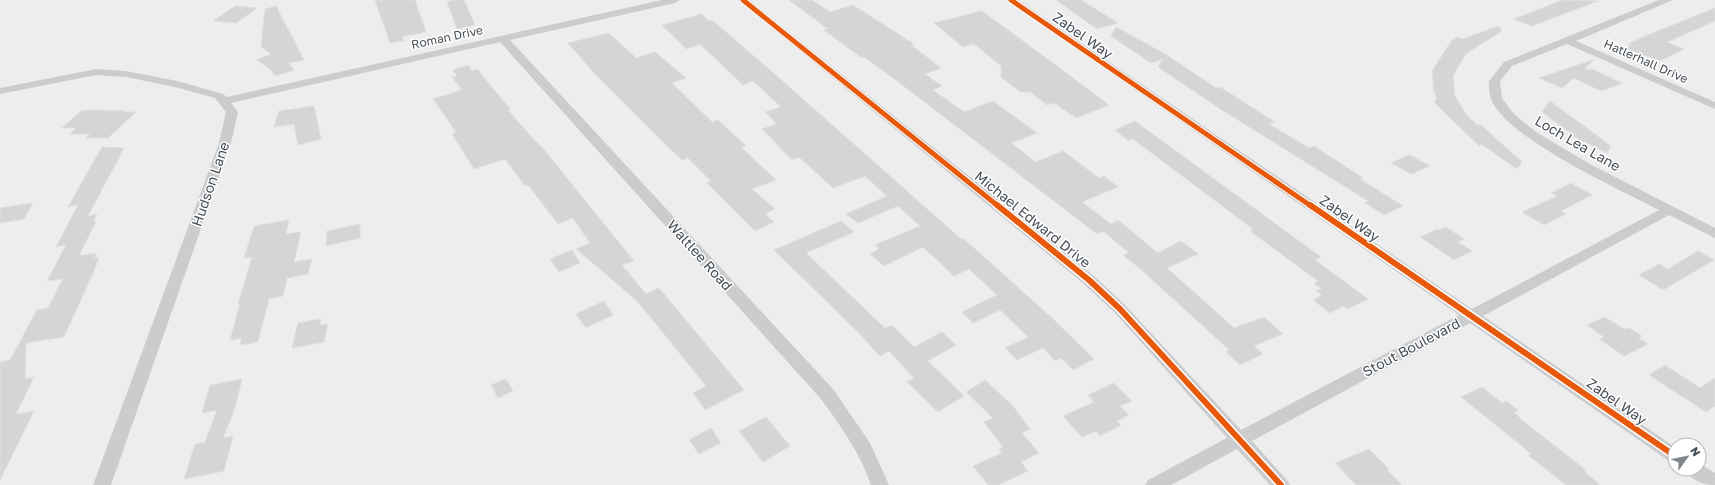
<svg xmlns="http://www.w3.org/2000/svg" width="1715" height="485" font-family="'Golos Text',sans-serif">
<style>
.building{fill:#d5d5d7;stroke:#dfdfe0}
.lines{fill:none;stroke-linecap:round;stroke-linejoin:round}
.street{fill:#caccce;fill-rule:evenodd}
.cycleway-far1-casing{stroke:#fff;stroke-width:7}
.cycleway-casing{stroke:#fff;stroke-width:9}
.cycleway-far1{stroke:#e8590c;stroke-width:5}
.cycleway{stroke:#e8590c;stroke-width:6}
.labels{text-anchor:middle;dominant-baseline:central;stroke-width:3;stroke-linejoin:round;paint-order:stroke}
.far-street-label{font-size:12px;fill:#474f58;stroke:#fff}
.street-label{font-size:14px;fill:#474f58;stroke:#fff}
</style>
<rect width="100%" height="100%" fill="#eeeded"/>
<!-- building -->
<path class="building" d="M375,0h40l11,32 -24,5 2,4 -14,2z
M455,0h9l11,25 -18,4 -10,-27z
M789,0h23l18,12 23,-7 61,39 -3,1 30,23 -16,6 17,12 -9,4 31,22 29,-11 44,32 -26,10 25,19 27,-11 36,27 5,-2 14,11 -36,15 29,22 7,-4 40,33 23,-12 17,13 -31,14 67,60 30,-11 19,17 -29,12 9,8 -23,11 -14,-13 3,-2 -16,-15 -75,-68 -15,-12 6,-2 -26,-22 -6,3 -204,-156 -29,-21 -2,1 -38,-28 4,-1z
M1056,0h25l37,23 -21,6z
M1562,0l36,1 -66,25 -18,-7z
M235,6l22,2 -21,15 -23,-2z
M276,6l28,54 -15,3 5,7 -19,6 -5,-7 -14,-9 15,-6 -10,-7 4,-38z
M1715,8v13l-48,21 17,7 -24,12 -35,-13 6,-3 -3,-1 15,-7z
M982,11l71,52 56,42 -33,13 -22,-15 -7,2 -17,-13h-10l-19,-15v-11l-27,-22 -11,3 -29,-24z
M702,14l7,7 3,-1 65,56 184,163 2,-1 89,80 42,41 -21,11 -12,-12 -6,3 -12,-13 -26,12 -12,-12 23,-11 -28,-27 -27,13 -11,-11 35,-17 -28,-26 -15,7 -31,-29 -39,19 -14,-12 9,-5 -4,-4 45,-19 -22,-20 -40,17 -12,-9 41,-18 -22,-20 -32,12 -34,-31 -7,3 -30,-31 15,-5 -12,-12 16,-5 -28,-26 -10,4 -43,-41 -14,5 -24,-24z
M1499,26l3,5 -35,22 -5,7 -9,16 2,20 11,18 11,11h4l41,37 -5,7 -36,-25 -2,2 -45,-44 3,-4 -3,-6 -2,-21 20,-31 5,-3 5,2z
M1116,27l49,27 51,34 4,-1 55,35 -6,2 40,24 5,-2 49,32 -3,1 43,27 -19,9 -19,-12 3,-2 -146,-91 -64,-43 5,-8 -12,4 -40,-27z
M609,33l27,25 19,-6 31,26 -14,5 40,39 6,-2 28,26 -5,1 35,33 -24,9 23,20 -10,5 9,8 -19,9 -48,-48 4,-2 -23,-23 -6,2 -20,-19 -67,-67 -27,-31z
M1595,59l-10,9 5,2 2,-1 30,14 -21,8 -27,-13 -12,10 -23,-10z
M468,65l4,6 5,-2 33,40 -2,1 28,32 5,4 93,115 -12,4 24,29 13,-6 85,102 -39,20 -12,-17 13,-7 -50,-62 -20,-24 -60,-51 14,-6 -17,-25 -15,6 -30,-39 -3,1 -20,-27 -31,10 -22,-35 4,-2 -23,-33 29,-9 -10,-13 5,-1 -4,-6z
M1550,101l61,45 -4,7 -30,-15 -35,-26z
M314,106l7,33 -23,6 -4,-21 -20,3 5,-16z
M94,110l32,1 -1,1h11l-28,26h-22l4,-4h-20l6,-6h-14l19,-17z
M1135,121l186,136 -6,3 53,39 -20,10 -4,-3 -14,7 -17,-13 9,-5 -6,-4 5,-2 -7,-6 4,-2 -68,-50 3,-2 -120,-90 -4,2 -14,-11z
M102,147l22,1 -36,68 9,-2 -4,8 3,-1 -17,35 18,-3 -3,5 5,-1 -3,7h1l-33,73 -38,6 -1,36 9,-2 -18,37 18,-3 -34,69v-118l10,-2 27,-50 11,-2 15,-29 -16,2 19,-36 -10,2 22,-42 -10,2z
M1409,155l3,1 18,10 -19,8 -20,-11z
M1571,183l21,12 -31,16 5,3 -22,11 -22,-13 35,-16 -6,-3z
M33,203l-9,16 -24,4v-15z
M289,220l-3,14 15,-2 -7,30 18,-3 -4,15 -21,4 -4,18 -14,3 -11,43 -18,3 2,-7 -12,2 10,-36h-2l14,-47 -8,1 10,-32z
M841,221l13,11 -48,21 79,75 7,-3 22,22 28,-15 14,13 -28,16 36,35 -26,16 -31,-30 7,-4 -25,-27 -9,5 -16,-17h1l-91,-89z
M360,224v14l-34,8 1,-15z
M1446,227l18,12 -6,3 14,9 -18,9 -34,-23 18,-8 2,1z
M572,250l8,13 -21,9 -9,-13z
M1698,251l16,9 -51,30 -24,-15 20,-11 9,5z
M604,301l9,14 -27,13 -10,-14z
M1605,317l19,12 5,-1 13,8 -4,2 10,6 -24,12 -25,-17 5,-2 -17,-12z
M321,319l-1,6 8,-1 -4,18 -32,6 6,-25z
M1665,365l35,23 15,-10v28l-9,6 -57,-37z
M242,379l-8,32 -11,27 10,-2 -9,35 -40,8 11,-35 10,-2 12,-32 -15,3 8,-28z
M506,379l7,12 -15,7 -7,-13z
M985,380l28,26 17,23 -8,4 17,20 -18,9 7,9 -30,14h-10l-15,-19 29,-13 -3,-4 4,-2 -19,-25 9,-4 -27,-26z
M1114,383l18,18 -12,5 9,9 -12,6 4,4 -21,11 -4,-5 -14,6 -19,-21 31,-14 -6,-7z
M1482,387l20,16 4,-2 12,9 -4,2 9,9 63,49 -2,1 16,14h-34l-38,-30 3,-1 -9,-8 -61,-49z
M766,417l24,29 -27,16 -24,-31z
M711,428l10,15 -22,11 -10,-14z
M1369,449l20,20 -2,1 15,15h-46l-21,-22z"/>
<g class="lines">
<!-- street -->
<path class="street" d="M662,0h18l-5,3 -165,37 323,349 37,54 19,42h-18c-11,-32 -30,-59 -50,-86l-321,-357 -269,61 7,9 -7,31 -120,342h-18l126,-342 7,-31 -11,-14 -40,-11 -49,-10 -30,-2 -96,19v-6l96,-19 30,2 51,10 46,13 4,3z
M738,0h11l345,276 31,29 116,125 218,-115 -453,-315h12l454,309 187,-99c-40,-21 -152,-71 -168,-111 -2,-5 -2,-13 -2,-18l15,-19 155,-62h14l-97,41 139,61v7l-148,-65 -55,22 -12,15 2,17 12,16 22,18 52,31 127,65v10l-46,-23 -186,101 192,131v16l-6,-2 -199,-138 -218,118 35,39 3,5h-20l-33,-36 -66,36h-26l3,-5 79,-42 -112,-125 -31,-29z
M1699,463l16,10v12c-12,0 -24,-4 -30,-16h14z"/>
<!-- cycleway-far1 casing -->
<g class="cycleway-far1-casing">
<path id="cycleway-far1" d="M743,0l255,206
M1011,0l300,206"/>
</g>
<!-- cycleway casing -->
<g class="cycleway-casing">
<path id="cycleway" d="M997,205l92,75 31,29 161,176
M1310,205l365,251"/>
</g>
<!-- cycleway-far1 -->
<use href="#cycleway-far1" class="cycleway-far1"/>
<!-- cycleway -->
<use href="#cycleway" class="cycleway"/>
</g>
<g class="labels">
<!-- far-street labels -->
<g class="far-street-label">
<text transform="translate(447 37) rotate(-12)">Roman Drive</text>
<text transform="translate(1646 61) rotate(24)">Hatlerhall Drive</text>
</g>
<!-- street labels -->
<g class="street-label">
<text transform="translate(1083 35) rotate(35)">Zabel Way</text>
<text transform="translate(1578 143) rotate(30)">Loch Lea Lane</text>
<text transform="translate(210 184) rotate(-71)">Hudson Lane</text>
<text transform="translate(1350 218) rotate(35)">Zabel Way</text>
<text transform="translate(1033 219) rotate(39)">Michael Edward Drive</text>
<text transform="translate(700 255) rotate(48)">Waltlee Road</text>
<text transform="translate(1411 347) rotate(-28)">Stout Boulevard</text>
<text transform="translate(1617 401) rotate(35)">Zabel Way</text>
</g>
</g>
<!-- north arrow -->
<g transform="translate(1687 457) rotate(57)"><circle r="19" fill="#ffffff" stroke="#b5b9bc"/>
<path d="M0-3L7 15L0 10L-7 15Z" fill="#81868c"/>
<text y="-6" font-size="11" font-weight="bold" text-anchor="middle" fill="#474f58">N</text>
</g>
</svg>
